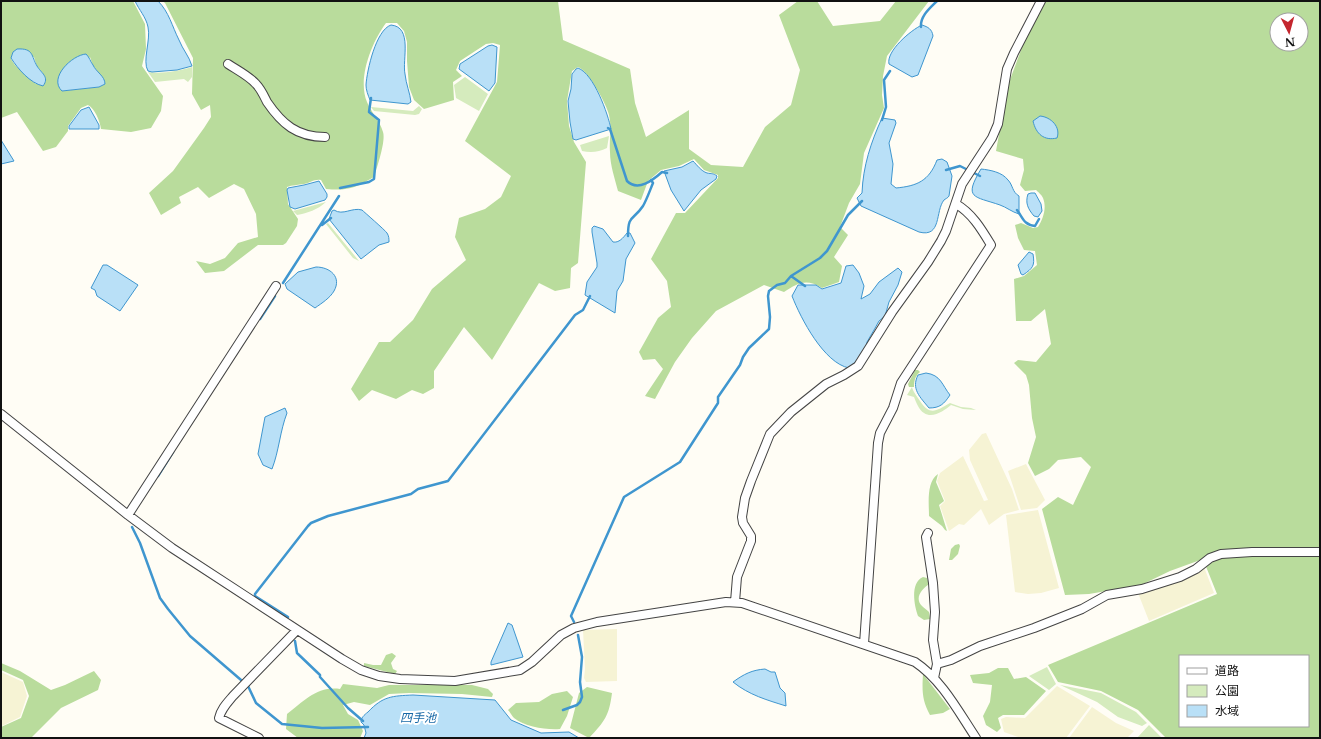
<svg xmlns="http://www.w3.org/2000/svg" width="1321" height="739" font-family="'Libre Baskerville','Noto Sans JP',serif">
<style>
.farmland{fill:#f6f3d4}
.green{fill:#d5ebbd}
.forest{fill:#b9dc9c;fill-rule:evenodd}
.water{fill:#b9e0f7;stroke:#3f96cf}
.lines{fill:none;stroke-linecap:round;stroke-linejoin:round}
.stream{stroke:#3f96cf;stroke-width:2.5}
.street-casing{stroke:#444;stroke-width:10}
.street{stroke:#fff;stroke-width:8}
.labels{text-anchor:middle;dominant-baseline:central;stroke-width:4;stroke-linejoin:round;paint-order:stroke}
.water-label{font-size:12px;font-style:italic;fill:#1768a6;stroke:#fff}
</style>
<rect width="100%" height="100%" fill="#fffdf5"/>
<!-- farmland -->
<path class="farmland" d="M986,433l26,56 7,21 -15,4 -15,11 -8,-16 -17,16 -5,-1 -10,7 -9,-25 5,-5 -8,-20 3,-8 23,-17 21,45 4,-1 -18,-40 -1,-10 13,-16z
M1026,464l19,36 -8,8 -16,2 -13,-39z
M1038,510l21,78 -18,5 -13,1 -13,-2 -9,-77z
M1204,567l10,26 -65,28 -11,-28z
M617,629v52l-31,1 -2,-4 1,-9 -2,-39z
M1,672l22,10 4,14 -7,21 -18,9 -1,-1z
M1057,686l33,20 -24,32h-45l-17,-6 -3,-13 5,-2 19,1z
M1092,707l24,16 18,8 -7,7h-58z"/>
<!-- green -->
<path class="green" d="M192,67v10l-4,5 -4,-3 -29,3 -7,-10c14,2 30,-1 44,-5z
M465,77l23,17 -9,17 -23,-13 -2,-13z
M419,106l3,3 -3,5 -4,1 -41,-4 -3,-4 42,4z
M609,136l-2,12c-8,4 -16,5 -25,3l-2,-6z
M326,202c-9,8 -18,11 -29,13l-4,-4z
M328,223l31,38 -6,-3 -27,-34z
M912,387c1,5 5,9 8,14 10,15 16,10 30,2l11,4 10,1 5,2 -13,-1 -12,-4c-6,5 -18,14 -27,8 -5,-3 -8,-11 -10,-16l-7,-2z
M1047,667l9,17 -7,6 -20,-14z
M1060,685l41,8 35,19 11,11 -5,3 -24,-9 -21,-15z
M1149,725l13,13h-25z"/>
<!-- forest -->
<path class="forest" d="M1,1h132l12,23 1,25 -4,17 21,30 -2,15 -10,17 -20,4 -30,-3c-1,-8 -6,-20 -13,-24l-7,3 -13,18v5l-12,16 -13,4 -26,-39 -16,6zM13,52l21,5 3,10 6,6 -7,11 -21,-19 -4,-6zM90,57l3,9 10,12 2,6 -6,3 -37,4z
M162,1h396l5,39 67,29 5,34 11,34 43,-27v39l22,16 32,2 22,-40 26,-22 9,-35 -21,-55 19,-14h19l16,25 47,-5 16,-20h33l-42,55 -4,20 -1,19 2,13 -20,45 -4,31 -11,19 -9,24 8,8 -14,22 8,9 -3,16 -17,6c-16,-10 -24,-5 -38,4l-20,-7 -48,26 -24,27 -17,24 -20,37 -10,-3 18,-27 -8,-10 -12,1 -4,-8 19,-34 13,-11 -4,-26 -16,-22 25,-46h9l33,-35v-3l-14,-5 -10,-11 -15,7 -18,4 -13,11 -7,19 -23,-9c-3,-12 -8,-26 -8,-39 -1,-13 2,-24 -1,-37 -2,-10 -21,-45 -31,-48l-6,4 -5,30 2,25 5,16 12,20 -8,101 -7,5 -1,20 -15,3 -16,-8 -47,77 -28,-33 -30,44v17l-11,6 -11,-4 -16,9 -24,-9 -13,11 -8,-12 28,-47h11l23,-22 19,-31 34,-29 -11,-23 4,-19 26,-9 16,-12 10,-21 -46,-35 32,-59 3,-37 -7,-2 -7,1 -26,17 -4,9 6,6 -9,6 1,18 -30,9 -10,-9 -5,-13 -2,-26v-19l-3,-11 -7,-8h-11c-14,19 -29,55 -19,79 4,10 13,19 16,30 3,9 -6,35 -9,45 -19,11 -26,14 -48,12l-5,-9c-7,-1 -11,3 -17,4 -6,1 -12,1 -17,3l1,17 10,15 -1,7 -11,17 -3,2h-25l-34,26 -19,2 -9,-12 14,3 15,-6 13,-15 20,-6 -2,-23 -12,-25 -10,-5 -25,14 -11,-11 -19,10 2,6 -20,12 -12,-22 24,-22 31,-43 7,-11 -1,-12 -9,5 -9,-16 1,-36 -28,-55z
M1046,1h274v737h-154l-28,-28 -37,-19 -43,-9 -10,-17 169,-71 -14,-35 -33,12 -29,14 -52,9 -24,1 -23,-86 16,-12 15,8 18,-38 -10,-10 -23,3 -9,9 -14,7 -7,-13 8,-26 -4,-19 -3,-33 -3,-10 -12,-12 4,-3 18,2 15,-18 -6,-35 -14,12h-15l-2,-42 10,-3 13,-11 -2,-14 -11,-1 -6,-12 -3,-13 6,-2 12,5 5,-1c5,-8 9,-19 5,-29 -1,-3 -5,-6 -7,-8l-11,1 -5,-6 4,-15 -1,-11 -27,-8 12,-66 16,-43zM1277,20h24v24h-24zM1180,656h128v70h-128z
M915,370h3l2,2c-5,4 -6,9 -6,15h-5l-1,-3z
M938,474l-2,8 8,19 -5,4 8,26 -2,-1 -3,-4 -13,-10c0,-12 -3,-34 9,-42z
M959,544l1,2 -2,8 -6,6h-3l2,-11 4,-4z
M923,577l4,1 2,6c-7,5 -15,14 -7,22 2,2 5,4 7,6l1,7 -6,1 -6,-4c-4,-11 -8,-33 5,-39z
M392,653l4,3 -5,7 2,6 4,2 -2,3 -31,-8v-3l9,2h8l5,-10z
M1,663l19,8 31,19 14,-5 29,-14 7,9 -3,10 -37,18 -30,30h-30v-11l20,-9 8,-22 -6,-16 -22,-10z
M998,668h10l6,11 12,-2 20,14 -22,24h-21l-5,3 3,10 -4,4 -11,-7 -3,-9 7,-14 2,-17 -19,-2 -3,-8 19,-2z
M923,674l27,35 -7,4 -13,2c-8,-15 -8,-24 -7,-41z
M343,684l34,4 12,-3h83l16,4 5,5 -1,3 -30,-3 -53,-1 -20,1 -19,11 -16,-3 -11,3 5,9 10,6 5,11 -3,7h-62l-12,-9 1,-15c17,-13 30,-28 53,-25z
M587,687l25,6c-3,23 -7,28 -23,45l-19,-10 9,-35z
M567,691l6,6 -6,19 -7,13c-14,1 -35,-2 -46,-11 -2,-2 -4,-6 -6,-8l8,-7 23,-1 13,-8z"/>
<!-- water -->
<path class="water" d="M135,1h23c11,11 14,25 21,39 4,10 10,16 13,26l-15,4 -25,2 -4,-1c-6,-10 3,-31 0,-44 -2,-10 -9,-17 -13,-26z
M391,25c22,2 11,35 14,49 1,10 5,19 6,28l-3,2 -38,-4c-2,-5 -4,-10 -4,-15 1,-15 10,-55 25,-60z
M922,25c6,2 10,4 11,11l-15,39 -6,2 -23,-13c-3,-13 22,-34 33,-39z
M492,45l5,2 -2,36 -6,8 -30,-22 1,-5 28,-18z
M17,49c17,-1 14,7 20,17 4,7 13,11 6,20 -13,-3 -25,-17 -32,-28l2,-6z
M86,54c4,4 4,7 7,11 3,7 12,11 12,19l-6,3 -37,4c-14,-13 10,-36 24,-37z
M578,68c16,6 30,46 33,61l-35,11 -3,-1 -3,-17 -2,-21 3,-12 1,-15 4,-5z
M89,107l10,18v4h-30v-3l12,-16z
M1040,116c11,1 21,11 17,22 -13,3 -21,-4 -24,-17z
M882,118l13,2 1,3 -7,20 4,21 -2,20 5,4c21,-2 33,-7 41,-28l5,-1 5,3 5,14 -3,20c-1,2 -4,3 -5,4 -9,11 -2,38 -25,32l-58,-26 -4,-8 5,-5c1,-27 9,-51 20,-75z
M1,140l13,21 -13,3z
M693,161c4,4 8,10 14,12 5,1 6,0 10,3l-1,3 -15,11 -17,21 -13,-21 -7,-19 18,-4z
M981,169c9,1 21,3 27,11 5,5 4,12 11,16v18c-7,-2 -13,-7 -19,-9 -26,-9 -37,-6 -19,-36z
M319,181l8,13v3l-2,3 -30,9 -5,-2 -3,-17 1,-2 16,-3z
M1031,193h4l6,11 1,7 -4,6 -4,-1c-6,-7 -9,-13 -6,-22z
M334,210c9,6 18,-3 28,0 1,1 24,21 25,23 2,3 2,6 2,9l-10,3 -18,14 -32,-40 3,-8z
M594,226l9,3 10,13c6,1 10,-4 14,-9h3l5,10 -9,16 -3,22 -6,10 -2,22 -30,-18 2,-13 10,-15v-4l-5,-31v-4z
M1029,252l4,2c2,12 0,14 -10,21l-2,-1 -3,-9z
M103,265h4l31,20 -18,26 -23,-15 -2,-6 -4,-2z
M853,265l6,8 5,13 -3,13 9,-5 9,-12 19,-14 4,4 -4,13 -9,17 -4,14 -6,5 -5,9 -7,12 -1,6 -7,10 -10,10c-25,-5 -48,-49 -57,-72l6,-11h18l6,4 19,-6 5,-17z
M316,267c14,0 26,10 18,24 -4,7 -12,12 -19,17l-28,-19 -2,-5 13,-12z
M926,373c15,2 16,12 24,22 -6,9 -10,13 -21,13 -9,-11 -18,-19 -11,-33z
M285,408l2,5c-7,18 -8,38 -15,56l-9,-4 -5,-11 7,-37z
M508,623l4,2 11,32 -32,8v-3z
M765,669l6,3h4l5,16 5,5 1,13c-19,-6 -37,-11 -53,-24 11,-8 19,-12 32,-13z
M413,695l82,5 16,20 30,13 28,-1 10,6h-215l2,-5 -2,-8 -3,-3c0,-4 3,-7 7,-10 15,-16 24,-16 45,-17z"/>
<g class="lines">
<!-- stream -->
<path class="stream" d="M921,27c-1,-11 9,-19 16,-26
M882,120l4,-13 -2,-27 6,-9
M608,128l2,1 17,52c11,11 26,-1 35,-9l5,1
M946,170l14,-4 20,10
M340,188l29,-6 5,-3 5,-59 -10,-8 2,-14
M1017,210c6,8 7,15 18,16l4,-7
M322,225l9,-7
M628,236c0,-22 5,-15 15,-30 4,-7 7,-16 10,-23l-2,-3
M791,276l29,-18 7,-7 21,-36 14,-14
M283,283l56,-87
M260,319l15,-23
M158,476l15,-24
M132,527l8,16 20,55 8,11 22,27 58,50 8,17 26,21 40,4 46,-1
M288,617l-33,-21v-2l53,-68 3,-3 17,-7 83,-22 7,-5 30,-8 127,-166 8,-5 7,-14
M574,622l-3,-6 53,-119 56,-35 38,-59v-6l22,-32 3,-8 6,-9 20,-19 1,-12 -2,-21 1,-5 8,-6 8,-2 6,-7 14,10
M295,641l2,12 23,22v2l28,31 15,13
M563,710l14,-5 3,-3 2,-5 -2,-15 2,-25 -4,-22"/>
<!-- street casing -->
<g class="street-casing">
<path id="street" d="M228,64c9,6 21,12 28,20 5,5 8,12 11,18 15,22 30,35 58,35
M1,414l127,101 44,33 170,111 19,11 18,6 21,3 55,2 65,-11 12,-8 29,-27 13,-7 23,-6 129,-20 16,1 173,59c27,18 43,49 61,76
M128,515l148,-229
M928,533l-2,4 7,46 2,29 -2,28 4,24 -3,14
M735,602l2,-25 14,-36v-5l-8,-13 -1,-6 3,-19 6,-17 19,-47 21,-22 35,-28 18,-9 14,-9 34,-54 36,-50 13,-21 5,-10 16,-47 30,-46 6,-14 9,-55 7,-16 27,-52
M864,644l14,-201 2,-10 13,-25 8,-25 90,-138c-9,-15 -19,-32 -35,-41
M937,664l14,-4 29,-14 54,-18 48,-19 25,-14 35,-6 38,-12 16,-8 14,-11 11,-4 31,-2h68
M259,738l-40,-20c2,-9 8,-15 14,-22l64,-66"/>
</g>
<!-- street -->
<use href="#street" class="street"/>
</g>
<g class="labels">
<!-- water labels -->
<g class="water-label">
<text x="418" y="717">四手池</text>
</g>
</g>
<!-- border -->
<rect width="1321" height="739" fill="none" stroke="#111111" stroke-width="4"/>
<!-- legend -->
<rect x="1179" y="655" width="130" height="72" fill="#ffffff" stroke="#a0a0a0"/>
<rect x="1187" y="668" width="20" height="6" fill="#ffffff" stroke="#a0a0a0"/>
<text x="1215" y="675" font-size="12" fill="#111111">道路</text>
<rect x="1187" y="685" width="20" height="12" fill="#d5ebbd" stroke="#a0a0a0"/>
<text x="1215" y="695" font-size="12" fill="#111111">公園</text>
<rect x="1187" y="705" width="20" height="12" fill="#b9e0f7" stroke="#a0a0a0"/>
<text x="1215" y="715" font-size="12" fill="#111111">水域</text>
<!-- north arrow -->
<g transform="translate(1289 32) rotate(174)"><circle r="19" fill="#ffffff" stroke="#a0a0a0"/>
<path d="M0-3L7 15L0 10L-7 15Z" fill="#c4262e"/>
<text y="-6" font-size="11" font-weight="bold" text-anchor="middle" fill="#111111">N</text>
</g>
</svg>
